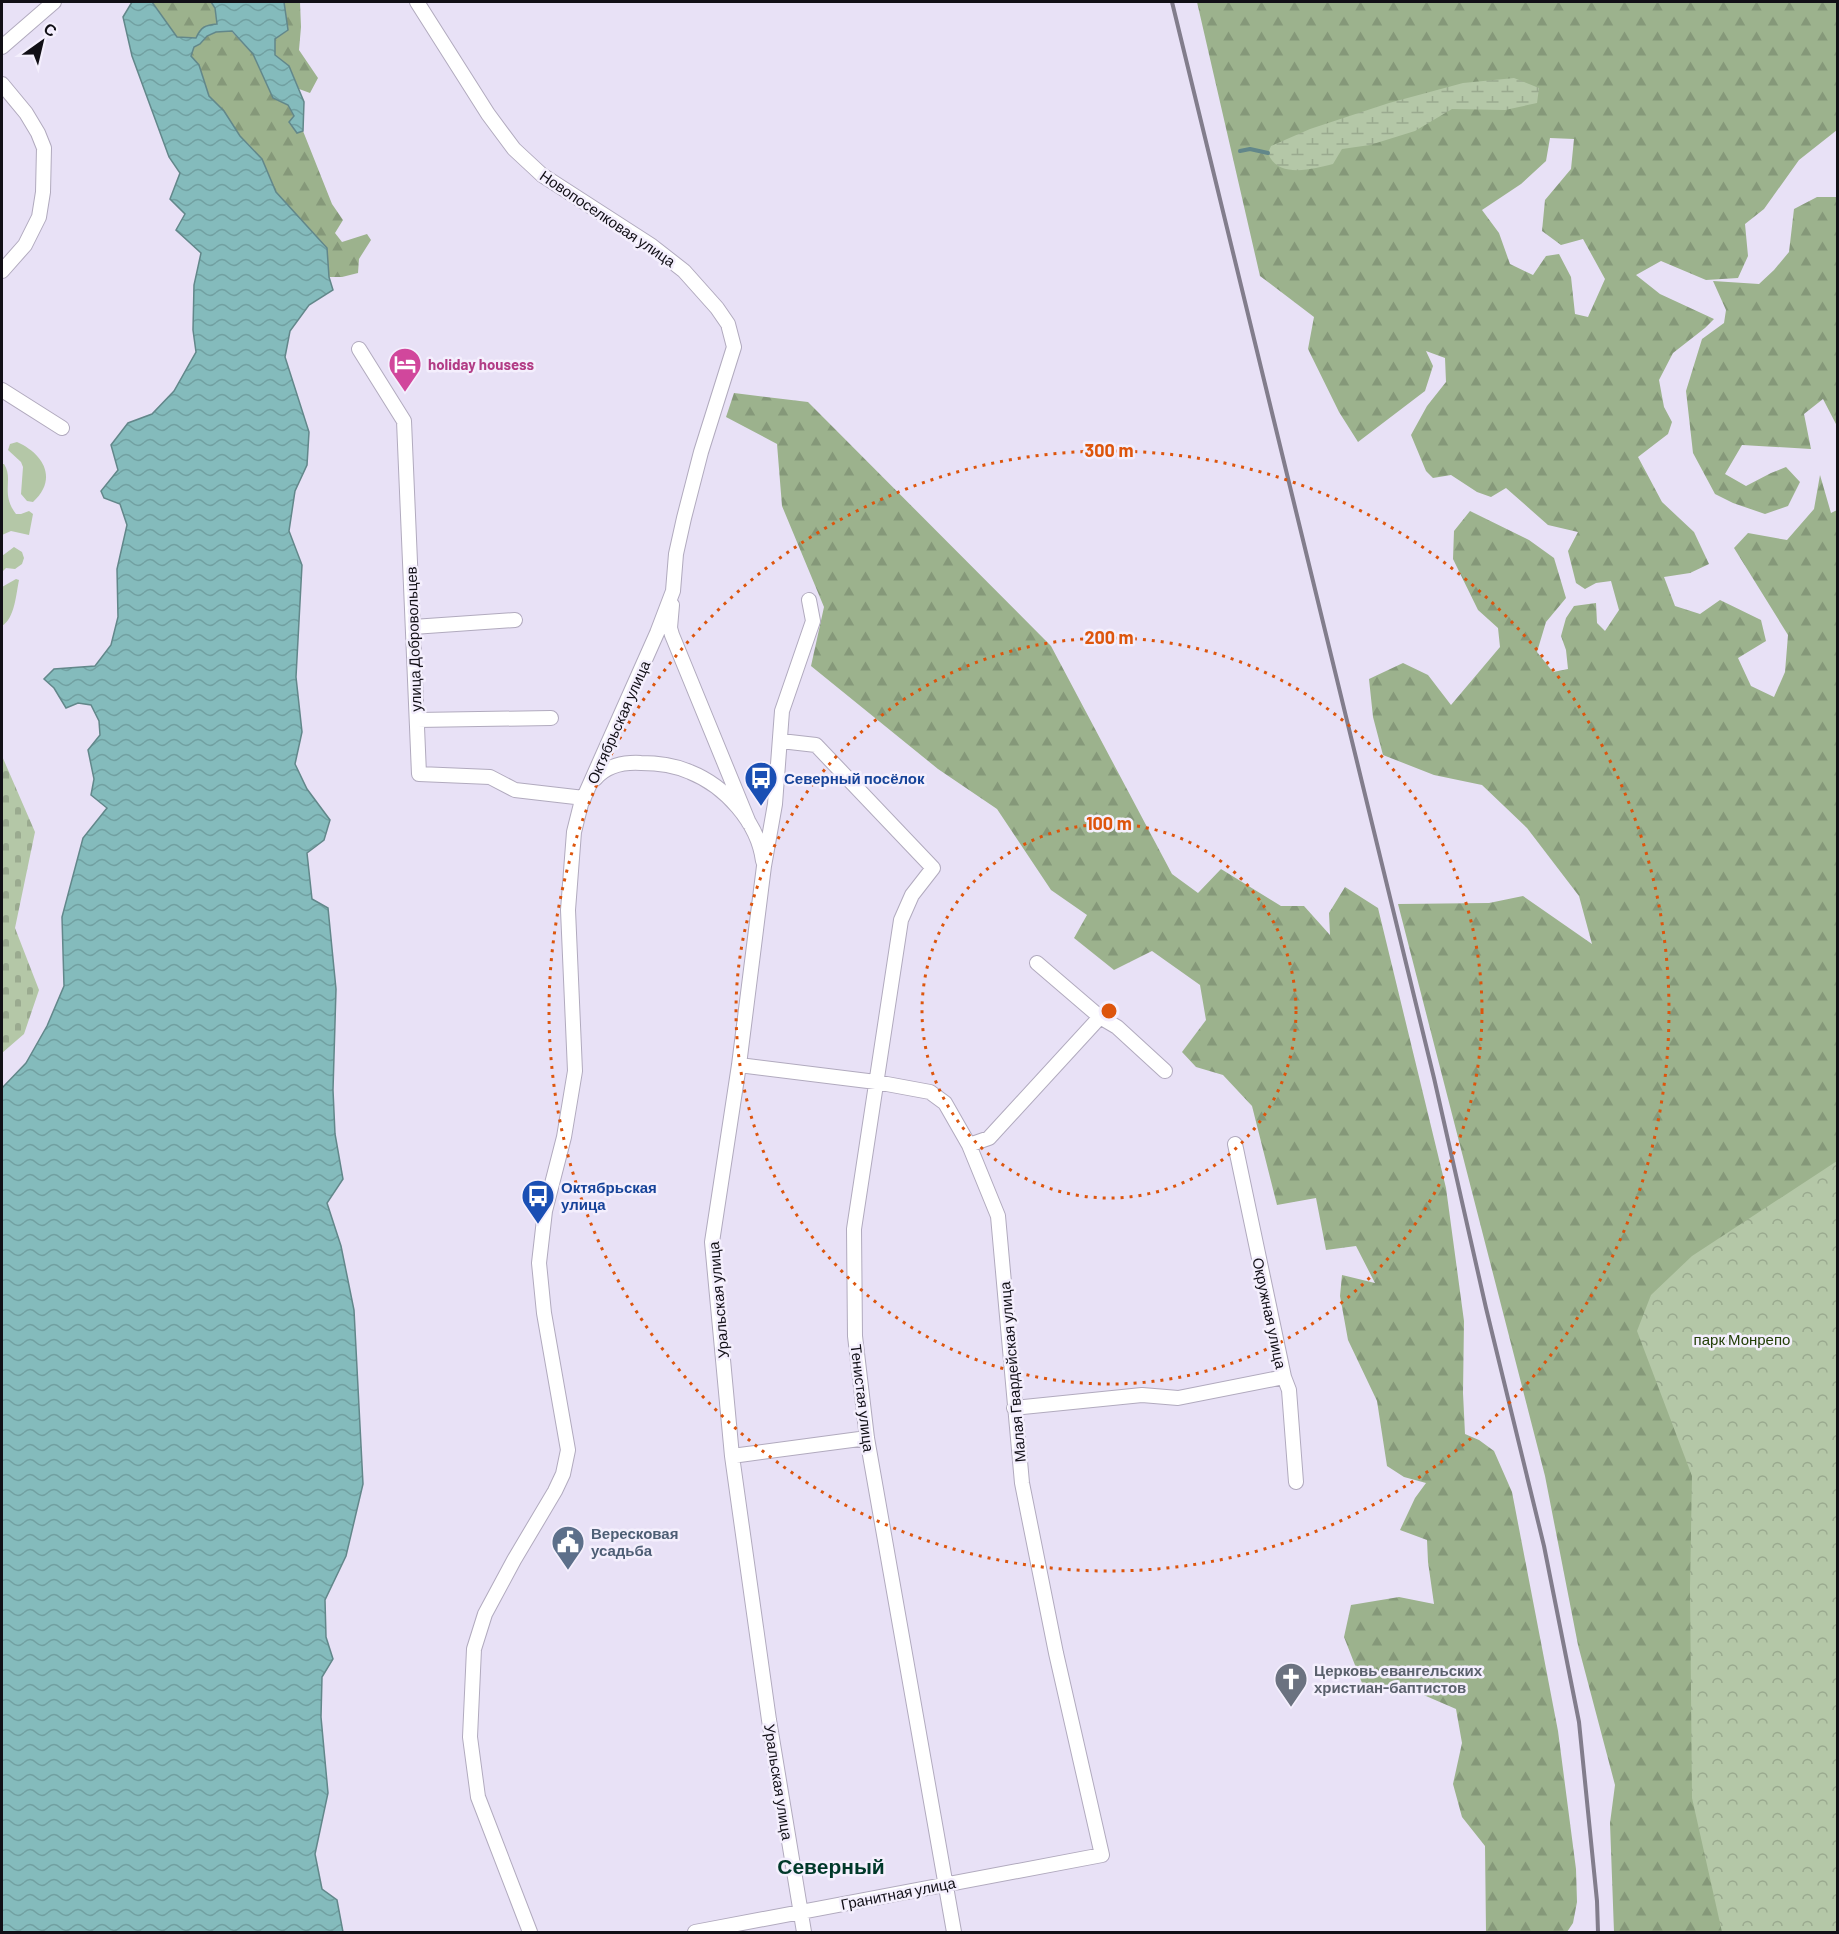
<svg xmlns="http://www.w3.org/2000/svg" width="1839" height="1934" font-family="Barlow,sans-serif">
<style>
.grass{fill:#b4c7a7}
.forest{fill:url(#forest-firs);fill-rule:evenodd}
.wetland{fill:url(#wetland-marsh)}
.cemetery{fill:url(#cemetery-stones)}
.park{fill:url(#park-crowns)}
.water{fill:url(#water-waves);stroke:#62878a;stroke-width:1.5}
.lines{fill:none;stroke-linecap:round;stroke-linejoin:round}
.stream{stroke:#62878a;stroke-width:4}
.minor-casing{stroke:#b1aabe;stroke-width:16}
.minor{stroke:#fff;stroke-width:14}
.rail{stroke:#827d8c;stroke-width:4}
.ring{fill:none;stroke:#dd550c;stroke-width:3;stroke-dasharray:3 6}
.labels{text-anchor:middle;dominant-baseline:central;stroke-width:5;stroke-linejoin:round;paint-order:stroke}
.street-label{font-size:15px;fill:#110f16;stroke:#f4effd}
.hotel-label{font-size:15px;font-weight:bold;fill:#b23c85;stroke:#f4effd;text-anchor:start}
.transit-label{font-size:15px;font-weight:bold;fill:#164399;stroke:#f4effd;text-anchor:start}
.park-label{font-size:15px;fill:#233f08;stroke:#f4effd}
.service-label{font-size:15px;font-weight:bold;fill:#4e5e75;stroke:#f4effd;text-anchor:start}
.worship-label{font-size:15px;font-weight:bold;fill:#5b616d;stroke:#f4effd;text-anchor:start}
.district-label{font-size:21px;font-weight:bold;fill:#01392a;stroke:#f4effd}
.centre{fill:#dd550c;stroke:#f4effd;stroke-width:3}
.ring-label{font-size:18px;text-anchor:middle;font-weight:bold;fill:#dd550c;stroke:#f4effd;stroke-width:5;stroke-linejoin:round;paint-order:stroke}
</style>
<defs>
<pattern id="forest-firs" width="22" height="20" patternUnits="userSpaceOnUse" patternTransform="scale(1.5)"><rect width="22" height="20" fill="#9cb28d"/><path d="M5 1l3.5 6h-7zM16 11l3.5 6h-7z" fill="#859879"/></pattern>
<pattern id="wetland-marsh" width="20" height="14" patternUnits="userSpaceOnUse" patternTransform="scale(1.5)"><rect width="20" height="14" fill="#b4c7a7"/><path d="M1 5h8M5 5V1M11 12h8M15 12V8" fill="none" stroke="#9aaa8f"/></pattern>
<pattern id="cemetery-stones" width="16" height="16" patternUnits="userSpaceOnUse" patternTransform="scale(1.5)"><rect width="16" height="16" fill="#b4c7a7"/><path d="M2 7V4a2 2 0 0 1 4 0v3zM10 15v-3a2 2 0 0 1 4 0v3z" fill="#9aaa8f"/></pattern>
<pattern id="park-crowns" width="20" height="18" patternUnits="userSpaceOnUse" patternTransform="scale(1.5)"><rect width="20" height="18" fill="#b4c7a7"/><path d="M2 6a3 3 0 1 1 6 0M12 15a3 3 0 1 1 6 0" fill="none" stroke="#9aaa8f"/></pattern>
<pattern id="water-waves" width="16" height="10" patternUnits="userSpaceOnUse" patternTransform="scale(1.5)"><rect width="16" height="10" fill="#84bbbc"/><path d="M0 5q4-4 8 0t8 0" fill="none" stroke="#71a0a1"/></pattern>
</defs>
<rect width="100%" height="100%" fill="#e8e1f6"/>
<!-- grass -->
<path class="grass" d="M17,442c27,12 41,37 16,60l-6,-1 -6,-7 2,-27 -2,-5 -13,-12 2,-6z
M2,464h2c10,15 -4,29 12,50h5l8,-3 4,3 -4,21 -18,-4 -9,4z
M14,547l8,5 2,6 -2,6 -7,5 -9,-1 -4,4v-16z
M16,579l3,1c-3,14 -4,38 -17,46v-39z"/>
<!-- forest -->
<path class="forest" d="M152,2h59l4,6 2,17 -21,13 -19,-1z
M284,2h16l1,25 -2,23 19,28 -8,15 -11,-4 -10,-23 -14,-11v-16l13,-9z
M1197,2h640v128l-38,30 -35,49 -19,15 3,32 -10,22 -32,2 -45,-19 -25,14 24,19 54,25 -9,9 -32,25 -14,27 5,27 8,15 -4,12 -30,23 24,45 32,30 15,32 -19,9 -26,4 11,29 25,8 20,-14 41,20 5,21 -28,17 13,28 23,11 11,-25 3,-37 -54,-87 14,-15 39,7 27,-31 6,-34 11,38 6,-3 1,751 -34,671h-190l-4,-109 5,-38 -37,-140 -33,-169 -147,-572 91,-1 34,-7 69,48 -13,-48 -52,-68 -45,-43 -48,-10 -51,-20 -10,-38 -4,-38 34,-16 25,12 23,30 49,-58 -2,-19 -20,-18 -25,-51 1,-28 16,-20 59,29 25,18 12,40 -20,24 -9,30 16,20 15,-3 -2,-19 -5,-14 5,-18 8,-12 22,-3 1,20 8,8 14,-21 -8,-29 -15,2 -11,6 -9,-6 -8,-32 10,-19 -30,-7 -42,-37 -15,9 -14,-5 -26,-17 -18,3 -7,-7 -15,-36 16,-29 19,-24 -1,-24 -19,-7 7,15 -8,25 -67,51 -19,-30 -31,-63 6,-32 -54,-41zM1550,138l24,1 -3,30 -26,31 -3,31 19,14 22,-6 22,40 -17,38 -13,-3 -4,-37 -12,-23 -13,2 -13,19 -23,-11 -11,-31 -17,-23 39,-26 25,-23z
M231,31l22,23 20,44 15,7 7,12 -6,6 8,10 6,-2 29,73 11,16 -8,13 7,9 25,-8 4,6 -12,19 -1,14 -16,4h-13l-3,-29 -50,-56 -14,-33 -22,-23 -16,-25 -15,-15 -10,-31 -8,-9 3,-9 6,-3 7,-8 9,-4z
M1817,197h20v229l-14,-27 -19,15 7,35 -69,-4 -17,29 21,12 25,-13 15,-6 14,15 -12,24 -23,8 -32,-11 -18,-9 -22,-41 -7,-62 16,-52 22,-16 2,-13 -13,-29 46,3 15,-14 15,-18 5,-43z
M734,393l74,9 243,244 121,228 26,19 23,-24 60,37h23l26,29 -1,-22 16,-26 33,21 68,280 18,133 -1,72 2,41 14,6 15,11 18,41 46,239 18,138 1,33 -4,21 -6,9h-81l-1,-86 -23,-29 -9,-33 9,-41 -6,-34 -44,-19 -50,-7 -18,-46 7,-32 48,-8 35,7 -6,-42 -1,-22 -27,-10 15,-32 11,-15 -22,-6 -17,-11 -10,-65 -29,-61 -8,-44 2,-21 33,8 -19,-37 -30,4 -10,-52 -39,7 -25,-99 -29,-31 -27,-8 -14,-15 24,-32 -6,-35 -48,-34 -38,19 -40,-32 13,-23 -36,-25 -54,-81 -59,-40 -127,-103 13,-59 -42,-101 -5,-62 -51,-27z"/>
<!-- wetland -->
<path class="wetland" d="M1514,78l25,10 -2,15 -32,7 -53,-1 -37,22 -45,14 -28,4 -9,15c-20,5 -56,15 -65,-11l3,-7 39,-17 79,-26 74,-20z"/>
<!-- cemetery -->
<path class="cemetery" d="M2,756l33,76 -20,96 24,62 -15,44 -22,19z"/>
<!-- park -->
<path class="park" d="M1837,1161v771h-115l-30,-134 -2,-210 2,-112 -55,-145 14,-36 41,-39z"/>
<!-- water -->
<path class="water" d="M132,2h20l25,35 19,1c5,-11 9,-13 21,-14l-2,-16 -4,-6h73l4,28 -13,9v16l14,11 15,36 -1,29 -6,2 -8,-11 5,-6 -6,-11 -15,-7 -20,-44 -21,-23 -16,1 -9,4 -7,8 -6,3 -3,9 8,9 10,31 15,15 16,25 22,23 14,33 51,56 2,29 4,13 -24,15 -19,26 -5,26 24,75 -2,33 -12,26 -6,40 13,34 -6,112 6,55 -7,32 12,25 23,31 -6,20 -17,13 5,46 16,9 8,81 -3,101 2,44 8,45 -16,24 14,43 13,64 9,174 -17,72 -21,44 1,37 7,22 -11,18 -1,40 7,76 -13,61 7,35 15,11 6,32h-341v-844l24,-25 21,-37 17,-40 -2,-69 21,-79 24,-30 -16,-13 3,-16 -6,-29 12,-15 -1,-14 -8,-16 -13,-2 -12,5 -12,-20 -10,-9 10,-10 41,-3 16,-21 7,-28 -1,-48 10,-44 -7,-21 -16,-6 -3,-7 17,-21 -7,-25 17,-22 24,-9 22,-23 22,-39 -3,-22 1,-45 7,-32 -25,-23 9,-16 -15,-15 10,-26 -11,-16 -37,-101 -9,-39z"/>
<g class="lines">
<!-- stream -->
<path class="stream" d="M1240,151l10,-2 18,4"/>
<!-- minor casing -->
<g class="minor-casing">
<path id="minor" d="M417,2l71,112 26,35 28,26 110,71 32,25 33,37 11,16 6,23 -33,105 -17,66 -8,36 -3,37 -16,42 -76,171 -7,28 -6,78 7,161 -11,66 -19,74 -6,52 5,50 24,137 -5,24 -8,17 -41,69 -29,54 -11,35 -4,88 8,60 52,135
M2,47l52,-45
M2,84l24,29 12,20 6,15 -1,44 -4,25 -14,28 -23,26
M359,349l45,72 15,353 71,3 25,13 69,8
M2,390l60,38
M672,605l-2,23 2,7 77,188
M413,627l102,-7
M417,720l134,-2
M781,741l35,4 117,123 -21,27 -11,25 -47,309 1,107 12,102 87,494
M595,779c11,-13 29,-17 46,-16 16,0 33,2 49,9 35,14 68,50 73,89
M1037,963l63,54 17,10 48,44
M1235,1144l49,233 5,13 7,92
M969,1145l20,-7 111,-121
M1014,1408l128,-13 36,3 106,-21
M732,1456l135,-18
M695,1932l407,-77 -46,-202 -34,-170 -24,-267 -29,-71 -24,-42 -15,-11 -54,-10 -137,-17
M804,1932l-35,-212 -37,-264 -20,-214 27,-177 25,-199 11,-62 7,-93 31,-90 -4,-21"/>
</g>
<!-- minor -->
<use href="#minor" class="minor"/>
<!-- rail -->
<path class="rail" d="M1172,2l262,1076 52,230 58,238 35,176 18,179 1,31"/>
</g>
<!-- distance rings -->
<g class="ring">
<circle cx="1109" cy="1011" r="187"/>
<circle cx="1109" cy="1011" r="373"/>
<circle cx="1109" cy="1011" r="560"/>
</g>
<!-- icons -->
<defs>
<g id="hotel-pin" transform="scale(1.725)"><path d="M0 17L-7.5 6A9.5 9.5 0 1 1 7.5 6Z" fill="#d1479c" stroke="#f4effd"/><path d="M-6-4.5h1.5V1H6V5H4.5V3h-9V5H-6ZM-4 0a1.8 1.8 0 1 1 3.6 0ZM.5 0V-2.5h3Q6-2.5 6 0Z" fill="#fff"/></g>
<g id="bus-pin" transform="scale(1.725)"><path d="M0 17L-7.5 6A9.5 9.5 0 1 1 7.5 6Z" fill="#1a4fb4" stroke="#f4effd"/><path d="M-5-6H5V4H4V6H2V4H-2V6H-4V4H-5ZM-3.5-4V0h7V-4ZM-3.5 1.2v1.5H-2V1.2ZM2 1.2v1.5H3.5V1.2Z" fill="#fff"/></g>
<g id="civic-pin" transform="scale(1.725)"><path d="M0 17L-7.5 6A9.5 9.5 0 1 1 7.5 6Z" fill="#5c6f8a" stroke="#f4effd"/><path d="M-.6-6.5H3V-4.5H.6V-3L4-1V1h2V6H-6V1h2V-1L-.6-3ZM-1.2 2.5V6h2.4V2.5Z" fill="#fff"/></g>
<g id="church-pin" transform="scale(1.725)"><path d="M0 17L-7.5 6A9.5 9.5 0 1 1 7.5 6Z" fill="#6b7280" stroke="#f4effd"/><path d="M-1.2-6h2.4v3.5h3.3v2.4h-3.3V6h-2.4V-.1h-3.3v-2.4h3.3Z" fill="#fff"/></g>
</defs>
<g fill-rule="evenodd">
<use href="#hotel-pin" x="405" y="364"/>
<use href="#bus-pin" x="761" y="778"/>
<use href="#bus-pin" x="538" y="1196"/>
<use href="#civic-pin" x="568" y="1542"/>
<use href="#church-pin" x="1291" y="1679"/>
</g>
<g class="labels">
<!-- street labels -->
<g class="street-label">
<text transform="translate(608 218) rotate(34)">Новопоселковая улица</text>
<text transform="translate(413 639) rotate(-92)">улица Добровольцев</text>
<text transform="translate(618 722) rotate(-66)">Октябрьская улица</text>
<text transform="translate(718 1300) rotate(-95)">Уральская улица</text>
<text transform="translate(1270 1313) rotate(78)">Окружная улица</text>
<text transform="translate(1012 1372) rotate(-95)">Малая Гвардейская улица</text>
<text transform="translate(863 1398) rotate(83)">Тенистая улица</text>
<text transform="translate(779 1782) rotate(81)">Уральская улица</text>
<text transform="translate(898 1893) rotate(-11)">Гранитная улица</text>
</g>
<!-- hotel labels -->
<g class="hotel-label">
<text x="428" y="364">holiday housess</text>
</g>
<!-- transit labels -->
<g class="transit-label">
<text x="784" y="778">Северный посёлок</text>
<text x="561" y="1187">Октябрьская<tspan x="561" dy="17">улица</tspan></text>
</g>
<!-- park labels -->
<g class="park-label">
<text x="1742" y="1339">парк Монрепо</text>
</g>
<!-- service labels -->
<g class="service-label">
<text x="591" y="1533">Вересковая<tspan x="591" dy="17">усадьба</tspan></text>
</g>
<!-- worship labels -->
<g class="worship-label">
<text x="1314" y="1670">Церковь евангельских<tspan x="1314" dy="17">христиан-баптистов</tspan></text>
</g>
<!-- district labels -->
<g class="district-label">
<text x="831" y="1865">Северный</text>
</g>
</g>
<circle cx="1109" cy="1011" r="9" class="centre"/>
<g class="ring-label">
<text x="1109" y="457">300 m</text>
<text x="1109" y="644">200 m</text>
<text x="1109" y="830">100 m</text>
</g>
<!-- border -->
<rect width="1839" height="1934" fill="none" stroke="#110f16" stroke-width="6"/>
<!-- north arrow -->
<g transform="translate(42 42) rotate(34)" stroke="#f4effd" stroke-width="4.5" paint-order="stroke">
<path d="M0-4.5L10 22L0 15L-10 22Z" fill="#110f16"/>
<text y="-9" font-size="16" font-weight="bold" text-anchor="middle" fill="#110f16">С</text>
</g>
</svg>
